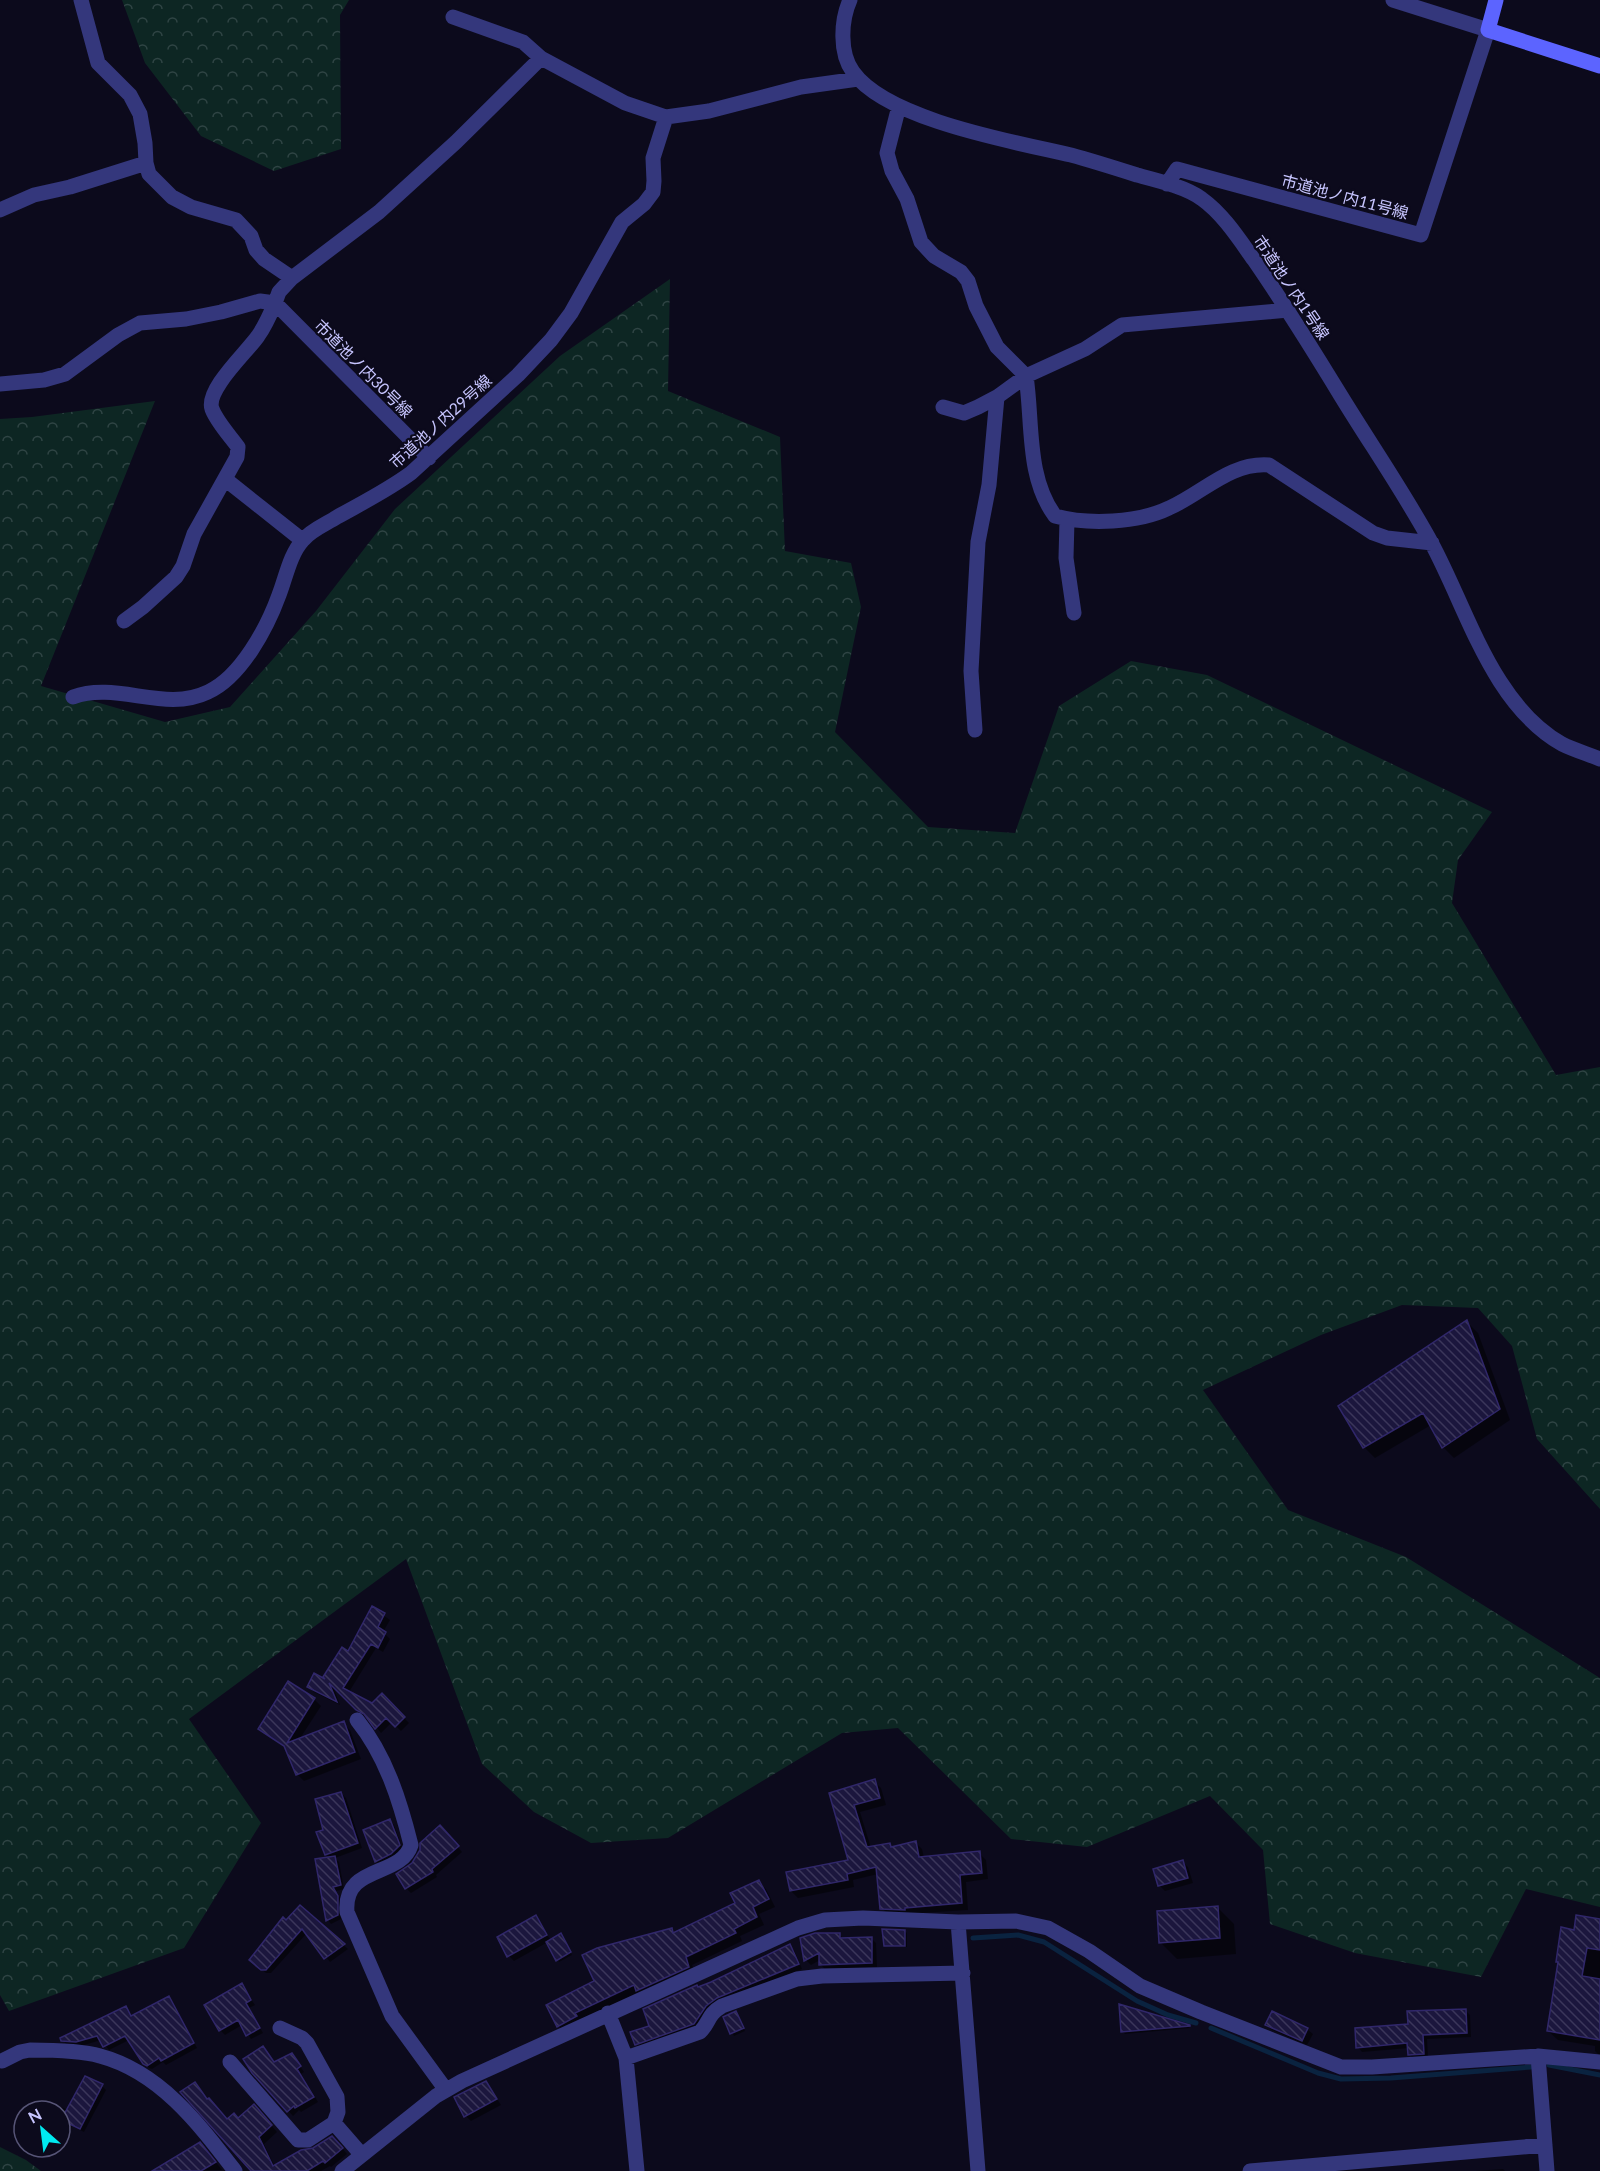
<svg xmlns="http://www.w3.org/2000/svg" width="1600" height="2171" font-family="Lato,'Noto Sans JP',sans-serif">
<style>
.forest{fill:url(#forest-crowns)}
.shadow{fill:#0007}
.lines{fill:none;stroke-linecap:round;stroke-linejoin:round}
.stream{stroke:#0a2340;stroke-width:5}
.building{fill:url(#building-back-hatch);stroke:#30276a;stroke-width:1.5}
.street{stroke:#34377c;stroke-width:15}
.secondary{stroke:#5c64ff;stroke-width:15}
.labels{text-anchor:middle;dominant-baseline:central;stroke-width:4.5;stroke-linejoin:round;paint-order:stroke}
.street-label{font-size:16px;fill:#c7c5ff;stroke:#0c0a1c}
</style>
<defs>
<pattern id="forest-crowns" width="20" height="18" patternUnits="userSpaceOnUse" patternTransform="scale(1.5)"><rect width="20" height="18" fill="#0d2623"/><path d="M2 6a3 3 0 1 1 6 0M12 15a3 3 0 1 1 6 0" fill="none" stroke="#2f4444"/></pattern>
<pattern id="building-back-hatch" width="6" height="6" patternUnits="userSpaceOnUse" patternTransform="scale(1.5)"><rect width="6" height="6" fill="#1b163d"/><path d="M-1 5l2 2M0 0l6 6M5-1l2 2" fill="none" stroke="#3b365a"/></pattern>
</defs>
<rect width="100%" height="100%" fill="#0c0a1c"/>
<!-- forest -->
<path class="forest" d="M122,0h227l-9,15 1,134 -67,22 -73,-35 -56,-73z
M670,279l-2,112 112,46 5,114 66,12 10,44 -26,125 93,95 87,6 44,-127 72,-45 76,14 285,137 -34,48 -6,43 104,172 44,-8v442l-63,-70 -25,-93 -34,-38 -76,-3 -81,30 -118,55 85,120 118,47 194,121v229l-74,-18 -45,88 -126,-24 -85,-29 -7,-74 -53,-54 -123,51 -76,-8 -113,-111 -56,5 -174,105 -77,5 -57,-31 -52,-48 -76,-205 -217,160 72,104 -77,125 -175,63 -9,-16v-1576l32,-2 123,-16 -114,285 124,36 65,-15 86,-96 79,-102 165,-153z
M0,2147l26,13 15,11h-41z"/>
<!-- shadow -->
<path class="shadow" d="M1467,1322l11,11 32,87 -56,38 -11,-11 -12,-22 -56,33 -11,-11z
M373,1608l17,12 -7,12 7,7 -7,13 -7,-4 -27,44 23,13 10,-10 27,28 -8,8 -9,-9 -11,11 -12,-15 -6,-3 -31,-32 8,22 -26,-13 -5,-5 6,-12 16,8z
M289,1683l25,16 7,7 -22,34 44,-17 7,7 11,29 -57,22 -7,-7 -10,-25 -27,-20z
M874,1781l7,7 5,17 -26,7 11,36 18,-4 4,4 22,-6 7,7 2,9 55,-5 7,7 2,19 -22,3 2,28 -79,5 -7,-7 -4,-34 -25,6 1,7 -56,11 -7,-7 58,-30 -18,-67z
M341,1793l5,5 16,50 -27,10 4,4 5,27 -8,2 6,10 -1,18 -10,5 -3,-4 2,-62 -4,-4 -1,-23z
M390,1821l4,4 9,25 -23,15 -4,-4z
M445,1832l17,20 -26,23 1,2 -26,16 -5,-5 7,-24z
M1183,1862l5,5 5,16 -28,8 -5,-5z
M759,1882l7,7 9,18 -16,7 5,11 -24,11 2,5 -50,24 4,9 -131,59 -7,-7 38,-45 75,-51 4,3 62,-29z
M300,1907l48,42 -18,13 -23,-29 -36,40h-5l-11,-9z
M1217,1907l17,17 2,30 -59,5 -16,-16z
M536,1917l15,24 12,-4 9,18 -13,7 -11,-20 -34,19 -5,-5z
M1600,1921v135l-5,-5v-5l-37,-6 -10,-9 12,-67 -3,-2 18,-31z
M905,1931l2,2v14h-19l-3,-2z
M839,1934l5,5 27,-1 5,5 1,24 -52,2 -5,-5v-4l-9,5 -5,-5z
M789,1946l5,4 8,19 -80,33 -23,26 -58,20 -5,-4 15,-17 47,-38z
M241,1985l14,20 -6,3 14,25 -12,6 -9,-14 -17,10 -5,-5z
M169,1998l4,4 24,46 -31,17 -3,-3 -11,7 -3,-1 -20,-28 -20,10 -8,-10 -20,6 -14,-1 -4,-5 63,-33 7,16z
M1120,2006l69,21 1,1 -65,6 -2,-2z
M1465,2010l5,5 1,22 -44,2 1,19 -14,1 -5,-5v-6l-47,4 -4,-5 51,-22z
M736,2013l9,18 -11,5 -9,-18z
M1267,2025l40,4 6,5 -6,11 -35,-15z
M263,2048l12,15 17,-9 12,18 -3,2 17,28 -17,10 -2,-2 -6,6 -39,-44z
M486,2082l15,23 -30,16 -5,-5z
M102,2086l4,4 -22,42 -12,-6 -4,9 -8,-4v-20h-7l4,-6 11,5z
M200,2089l27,32 11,-1 21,-9 18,21 -13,12 11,23 63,-24 9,11 -16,13 -1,-1 -9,5h-70z
M207,2151l15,19 -67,1z
M1503,2169l2,2h-29z"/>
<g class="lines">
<!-- stream -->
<path class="stream" d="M973,1938l45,-3 26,7 93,59 31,14 28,8
M1211,2028l107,45 23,6 50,-1 140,-11
M1549,2065l51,10"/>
</g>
<!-- building -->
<path class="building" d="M1467,1320l33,89 -58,39 -19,-35 -60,35 -25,-42z
M372,1606l13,7 -7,14 8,5 -8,16 -7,-4 -28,44 29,15 10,-10 23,24 -10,10 -9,-9 -11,11 -11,-15 -8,-4 -27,-27 8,19 -30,-15 7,-14 11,6 -2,-2 19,-30 6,4z
M288,1681l27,17 -28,45 57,-22 11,31 -59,23 -12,-29 -26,-17z
M875,1779l5,19 -26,7 13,42 23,-4 1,4 25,-6 3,16 61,-6 2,22 -22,2 2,28 -57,5v2l-25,-1 -4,-42 -29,7 1,6 -58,11 -4,-19 62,-12 -19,-67z
M341,1792l17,51 -33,12 -9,-23 7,-2 -8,-31z
M390,1819l10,26 -9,9 -16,8 -12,-32z
M440,1825l19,21 -27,23 1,3 -28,17 -9,-15 16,-11 8,-13v-7z
M335,1856l6,29 -8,2 5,9v19l-12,6 -11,-62z
M1183,1860l5,18 -30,8 -5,-17z
M759,1880l10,19 -16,8 4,10 -23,12 2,4 -50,24 3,10 -53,24 -2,-6 -59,28 2,3 -20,11 -11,-22 48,-24 -12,-26 15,-7 75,-20 1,5 62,-30 -5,-10z
M300,1905l45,39 -21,15 -22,-30 -36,41h-5l-12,-10 34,-43 3,3z
M1218,1906l2,32 -61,5 -2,-32z
M536,1915l11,20 -40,22 -10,-20z
M1576,1915l24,4v31l-13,-2 -5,28 18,3v61l-53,-9 11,-69h-2l5,-35 13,3z
M882,1929l23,1v16h-21z
M561,1933l10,19 -15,9 -10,-19z
M815,1933h25v5l32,-1v26l-53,2v-12l-15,8 -4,-23z
M790,1944l9,20 -82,34 -11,8 -12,18 -59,21 -5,-13 19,-6 -6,-17 54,-24 1,2 13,-5z
M242,1983l9,17 -5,3 14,25 -14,8 -8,-16 -19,11 -15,-26z
M169,1996l25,47 -33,18 -2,-3 -12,8 -4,-2 -18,-28 -22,11 -6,-11 -21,6 -15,-1 -1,-3 66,-32 5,10z
M1119,2004l71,21v1l-69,6z
M1466,2009l1,24 -44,2 1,19 -16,1 -1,-12 -51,5 -1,-20 53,-4 -1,-13z
M736,2011l8,17 -14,6 -7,-17z
M1272,2011l36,17 -6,13 -37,-16z
M263,2046l11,16 18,-9 9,13 -4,3 17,28 -19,11 -1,-2 -7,6 -35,-39 -9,-14z
M85,2076l18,8 -23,45 -19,-9z
M486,2081l11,18 -33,18 -10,-20z
M195,2082l12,17 2,-1 18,21 7,-6 4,5 16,-14 18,21 -13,12 14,29 28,-16 12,-2 19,-12 11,12 -18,15 -2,-2 -16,10h-56l-71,-79z
M200,2142l16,20 -15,9h-49z"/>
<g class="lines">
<!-- street -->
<path class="street" d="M850,0c-9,20 -11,53 3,72 34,48 162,70 218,83 22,6 44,13 66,20 19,5 49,12 65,24 21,15 37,40 52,61 31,45 59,90 87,136 30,49 64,98 91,148 36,67 60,160 130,200 12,6 26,10 38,15
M453,17l70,25 18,16
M899,106l-12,47 5,18 15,28 14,43 13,14 27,16 7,9 8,25 21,41 29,29c7,46 0,101 29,140 33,9 83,7 114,-8 34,-15 61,-46 100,-43l104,68 14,5 45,5
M1167,184l10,-15 244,66 67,-205 -95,-30
M0,210l34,-15 36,-8 76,-24
M292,278l87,-66 77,-70 85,-84 84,45 41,14 43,-6 92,-24 57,-8
M0,384l44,-4 21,-6 53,-39 22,-12 46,-4 35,-7 39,-11 15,2 4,-11 13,-14 -28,-19 -8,-9 -5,-14 -15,-16 -45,-13 -19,-10 -23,-23 -3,-11 -1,-20 -5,-29 -10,-19 -32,-32 -17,-63
M943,407l21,6 14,-6 19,-10 29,-21 59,-27 37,-24 166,-15
M225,479l77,61
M1067,520l-1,38 8,55
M124,621l19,-14 33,-30 7,-11 11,-32 43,-77 1,-10c-8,-11 -21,-25 -26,-38 -7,-19 36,-58 46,-73 7,-10 12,-21 17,-33l154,155
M73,697c44,-16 92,16 135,-5 33,-15 59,-64 71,-97 7,-18 11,-41 24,-55 8,-10 23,-16 34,-23 25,-14 51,-27 74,-44l107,-98 33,-35 20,-27 51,-91 22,-18 9,-12 1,-11 -1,-23 13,-41
M975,730l-4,-59 7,-129 11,-57 8,-88
M357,1720c29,36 43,81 54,125 -10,33 -68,19 -64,67l45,104 54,74
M958,1922l20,249
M608,2013l18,45 11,113
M280,2028l22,10 5,5 30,54 1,15 -4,11 27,31
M1538,2056l9,115
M626,2058l74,-26c10,-10 7,-17 22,-26l75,-27 25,-3 141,-3
M2,2061l18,-9 10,-2c19,0 53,1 70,6 60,16 99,68 135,115
M230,2062l68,78h10l26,-17
M342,2171l94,-75 26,-15 336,-153 27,-8 38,-2 95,4 58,-1 32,7 41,23 51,35 61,26 140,55h31l166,-11 62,6
M1250,2171l295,-26"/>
<!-- secondary -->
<path class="secondary" d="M1496,0l-8,30 112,36"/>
</g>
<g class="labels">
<!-- street labels -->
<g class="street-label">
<text transform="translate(1345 196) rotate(15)">市道池ノ内11号線</text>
<text transform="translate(1292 287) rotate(56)">市道池ノ内1号線</text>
<text transform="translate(364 368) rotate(45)">市道池ノ内30号線</text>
<text transform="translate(440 421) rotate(-42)">市道池ノ内29号線</text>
</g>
</g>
<!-- north arrow -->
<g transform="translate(42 2129) rotate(332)"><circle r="28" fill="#0c0a1c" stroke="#575577" stroke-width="1.5"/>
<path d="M0-4.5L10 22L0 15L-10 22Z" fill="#00eaf0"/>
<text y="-9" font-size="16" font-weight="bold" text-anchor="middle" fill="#c7c5ff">N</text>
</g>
</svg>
